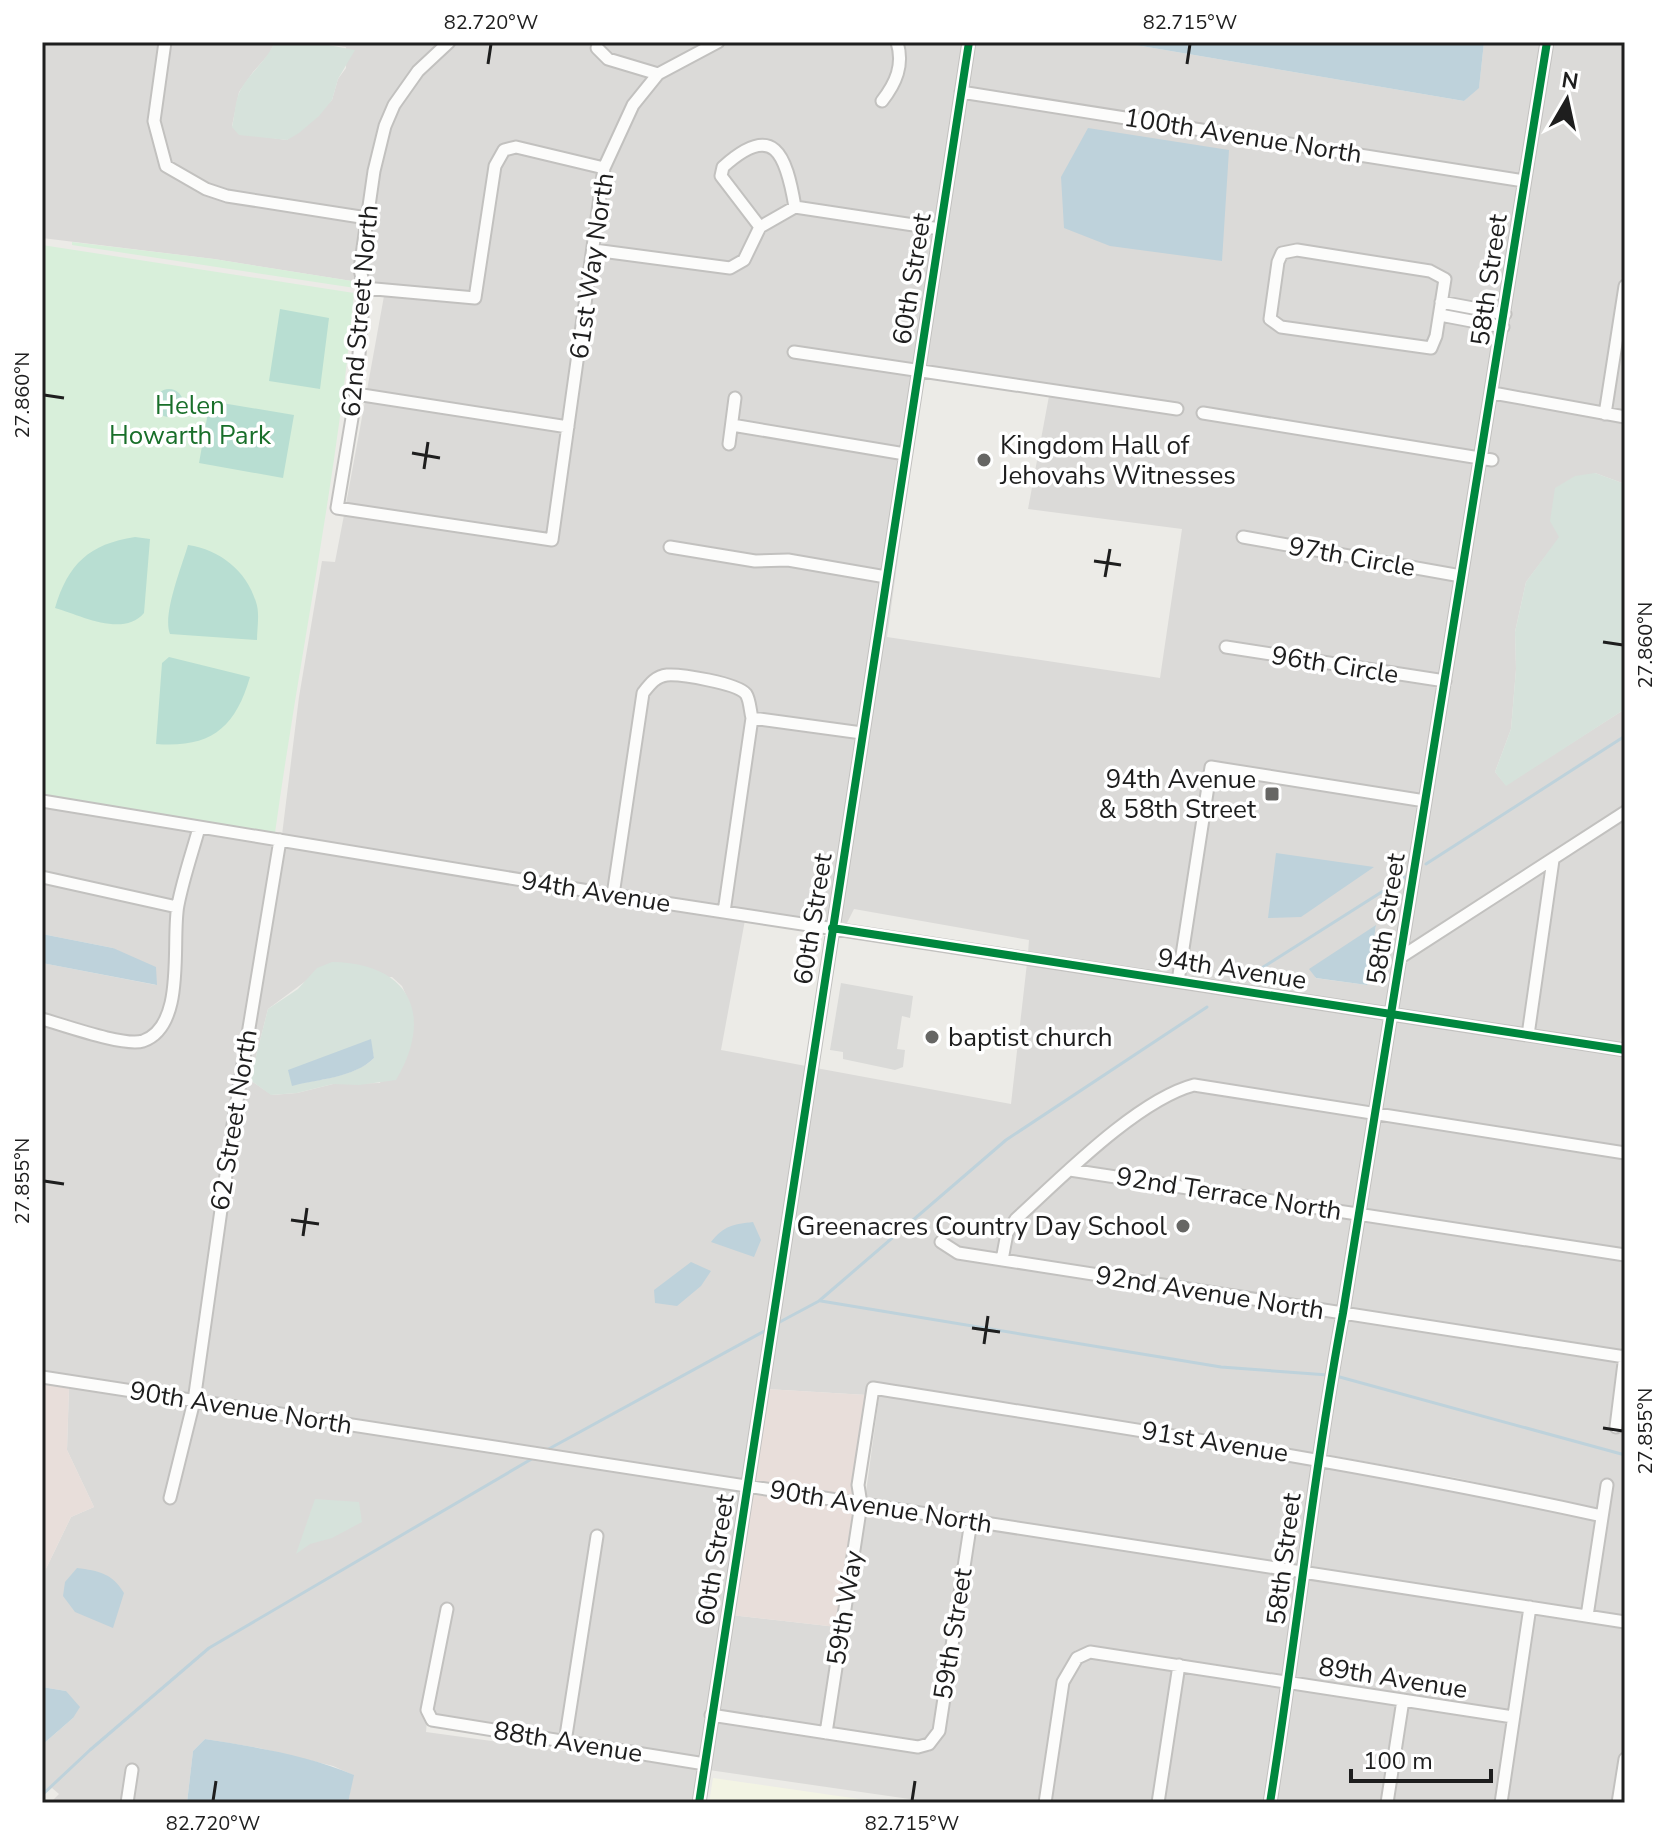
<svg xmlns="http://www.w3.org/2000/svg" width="1667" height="1845" font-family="'Nunito Sans',sans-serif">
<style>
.residential{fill:#dbdad8;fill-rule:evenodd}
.commercial{fill:#e8deda}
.education{fill:#f3f4e4}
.religious{fill:#dadad8}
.wetland{fill:#d6e2db;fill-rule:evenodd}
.park{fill:#d8efda}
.pitch{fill:#b8ded2}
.water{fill:#bed2db}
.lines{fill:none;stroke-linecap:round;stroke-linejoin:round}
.stream{stroke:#bed2db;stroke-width:3}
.minor-casing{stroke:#c2c1bf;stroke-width:15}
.minor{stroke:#fcfcfb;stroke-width:11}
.cycleway-casing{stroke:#fff;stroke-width:13}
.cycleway{stroke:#00873e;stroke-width:8}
.ticks{fill:none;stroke:#1e1e1e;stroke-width:3}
.poi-dot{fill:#666664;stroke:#fff;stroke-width:3}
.labels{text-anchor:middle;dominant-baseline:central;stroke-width:7;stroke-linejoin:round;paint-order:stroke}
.street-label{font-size:26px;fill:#1e1e1e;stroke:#fff}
.park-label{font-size:26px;fill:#196f2a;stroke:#fff}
.poi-label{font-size:26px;fill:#1e1e1e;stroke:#fff;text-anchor:start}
.neatline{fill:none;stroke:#1e1e1e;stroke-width:3}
.ticks-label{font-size:20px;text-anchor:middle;fill:#1e1e1e}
</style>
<rect width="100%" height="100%" fill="#ecebe7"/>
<!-- residential -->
<path class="residential" d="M42,42h118l-10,79 14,50 39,23 23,7 136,21 -4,60 -144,-23 -172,-21z
M170,42h105l-6,12 -16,18 -14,20 -7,34 33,11 22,3 45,-40 6,-21 8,-11v-21l-34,-5h129l-26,25 -25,34 -27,110 -135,-20 -21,-7 -37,-21 -11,-43z
M457,42h138l-5,7 14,14 45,14 -20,25 -28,60 -84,-20 -14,1 -4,3 -28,147 -103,-10 -3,-14 14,-97 10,-44 9,-20 23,-33z
M598,42h109l-49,27 -48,-15z
M729,42h163l4,11 -3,26 -17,23 7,6 19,-27 3,-28 -2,-11h61l-28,181 -137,-21 -4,-21 -13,-33 -12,-8 -14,-1 -20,10 -16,14 -3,16 38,49 -14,28 -12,6 -129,-17 9,-76 28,-60 25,-31z
M974,42h144l346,59 15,-14 5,-45h58l-22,133 -553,-88z
M1552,42h73v216l-24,150 -103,-19z
M965,98l553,88 -17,121 -54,-10 -16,-31 -135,-22 -16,2 -3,3 -13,71 1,4 15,8 136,21h14l14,-32 53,10 -20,121 -277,-45 -2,10 277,46 -18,107 -218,-39 -2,10 218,39 -14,96 -219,-35 -2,10 219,35 -51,321 -360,-54 1,-13 -175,-31 -8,16 -8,-1 85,-547 -36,260 273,41 22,-149 -154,-20 21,-113 131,19 2,-10 -258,-39zM1376,926l-9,59 -52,-7z
M756,150h12l6,4 12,31 3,19 -27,16 -36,-45 1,-5 13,-12z
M516,153l83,19 -35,249 -197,-31 17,-94 67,7 28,1 20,-137 8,-12z
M795,212l140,22 -21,131 -124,-18 -1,10 124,19 -31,195 -93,-16h-34l-88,-15 -2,10 89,16h34l93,16 -22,145 -103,-14 -6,-22 -11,-8 -21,-6 -49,-8 -19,6 -12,17 -29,197 -327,-54 17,-138 23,-136 13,1 9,-47 212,30 42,-289 131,17 35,-42z
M1297,255l131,21 11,6 -11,60 -145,-20 -8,-6 7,-52 3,-6z
M1625,314v98l-15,-2z
M1496,400l129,23v61l-30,-11 -35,64 -34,45 -11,50 1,37 -5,60 -16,43 11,13 119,-76v97l-218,141 78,-483 11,1 2,-10 -11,-2z
M365,401l197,31 -14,102 -202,-30z
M669,680l47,7 20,6 7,6 4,20 -27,187 -102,-15 29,-196 11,-11z
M756,724l101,13 -29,185 -99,-15z
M42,807l151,25 -19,69 -132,-29z
M1625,818v195l-5,31 -87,-14 25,-167z
M202,834l73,11 -42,248 -43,302 -148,-23v-348l84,23 19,-1 20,-14 9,-20 5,-27 3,-77z
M284,846l461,74 -24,130 85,16 -64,414 -543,-83 43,-303zM392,977l10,9 8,18 -30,79 -47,1 -36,9 -25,2 -22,-15 18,-71 39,-29z
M1547,870l-23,159 -127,-20 8,-49z
M42,883l130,28 -3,73 -4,26 -8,16 -14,9 -15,2 -86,-24v-50l114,22 -43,-37 -71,-14z
M1027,963l359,55 -16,90 -175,-28 -13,2 -56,34 -60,48 -54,52 -14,38 -38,-6 -20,-14 -5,9 22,16 381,59 -24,135 -444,-71 -3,13 -101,-6 50,-321 195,36z
M1395,1020l230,36v91l-245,-38z
M1194,1091l175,27 -14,90 -273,-42 49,-41 51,-31z
M1378,1120l247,38v91l-260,-39z
M1071,1176l282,43 -14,88 -331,-51 3,-21 8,-12z
M1363,1220l262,41v62l-4,28 -272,-42z
M1347,1319l272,43 -9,69 10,1 5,-39v223l-32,-5 19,-131 -9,-1 -5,30 -141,-31 -134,-24z
M69,1387l119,19 -24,95 9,3 24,-97 544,84 -40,267 -130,-21 31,-206 -9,-1 -31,205 -127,-20 -3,-6 20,-104 -9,-1 -21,105 5,12 -1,11 273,37 -5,34h-346l5,-28 -20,-9 -74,-18 -54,-9 -12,12 -6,52h-55l5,-37 -9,-2 -6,39h-72l9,-9 -7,-6 -10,8v-51l31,-27 -7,-27 -24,-4v-110l29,-60 23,-10 -27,-57z
M877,1394l435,69 -13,103 -434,-67 14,-102z
M1322,1465l133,24 141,31 -13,90 -274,-43z
M865,1510l100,15 -31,204 -8,10 -8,2 -86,-13z
M975,1527l323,50 -13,99 -194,-29 -15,3 -5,4 -13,27 -18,122h-103l-228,-33 7,-49 201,31h12l5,-4z
M1307,1578l217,34 -14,99 -216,-34z
M1534,1613l91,14v123l-4,6 -8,47h-107z
M731,1615l106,12 -15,99 -104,-15z
M1091,1658l82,12 -20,133h-104l19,-120 12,-21z
M1183,1671l100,16 -18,116h-102z
M1293,1688l104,17 -15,98h-107z
M1407,1706l101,16 -12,81h-104z"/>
<!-- commercial -->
<path class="commercial" d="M42,1383l27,4 -2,63 27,57 -23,10 -29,60z
M766,1389l101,6 -12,103 -103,-17z
M750,1492l106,16 -19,119 -106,-12z"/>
<!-- education -->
<path class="education" d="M713,1778l174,25h-178z"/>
<!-- religious -->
<path class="religious" d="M841,983l72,13 -3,22 -8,-2 -5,33 8,1 -2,17 -8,3 -52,-11v-7l-13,-2z"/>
<!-- wetland -->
<path class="wetland" d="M275,42h37l43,8 -17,29 -6,21 -13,16 -20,17 -12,7 -48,-5 -7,-8c3,-12 3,-28 9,-38 10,-17 26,-29 34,-47z
M1595,473l30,11v225l-119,77 -11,-14 16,-43 5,-60 -1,-37 11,-50 33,-45 -9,-16 5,-33 20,-12z
M332,962c77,1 103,52 64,118l-37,5 -26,-1 -36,9 -26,2 -21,-15 18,-71 30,-20 19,-21zM370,1040l4,18c-19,19 -57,22 -82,27z
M315,1499l44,3 3,20 -30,16 -22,6 -14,10z"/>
<!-- park -->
<path class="park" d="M72,242l142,17 144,23 1,6 -8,106 -15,89 15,-103 8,-86 -4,-6 -283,-43z
M42,245l312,48c-16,181 -54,359 -79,540l-233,-38z"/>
<!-- pitch -->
<path class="pitch" d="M280,309l49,9 -9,71 -51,-8z
M155 403a14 14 0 1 1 28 0a14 14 0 1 1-28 0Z
M210,401l84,14 -11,63 -84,-15z
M135,537l15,2 -6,74c-21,25 -64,2 -89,-5 13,-44 34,-64 80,-71z
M188,545c32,5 58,25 68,57 4,11 1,26 1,38l-87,-6c-8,-19 12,-68 18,-89z
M169,657l81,20c-15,52 -40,71 -94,67l6,-81z"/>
<!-- water -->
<path class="water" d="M1118,42h366l-5,46 -15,13z
M1088,128l141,22 -7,111 -112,-15 -46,-18 -3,-51z
M1276,853l98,14 -73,50 -33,1z
M1376,925l-9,60 -51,-7 -7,-9z
M42,934l71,14 43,19 1,18 -115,-22z
M371,1039l3,19c-20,20 -56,21 -82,28l-4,-16z
M753,1222l8,18 -7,17 -43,-15c12,-16 23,-18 42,-20z
M691,1262l20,9 -10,15 -24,20 -22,-3 -1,-13z
M77,1568c22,3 35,5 47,25l-11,35 -38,-16 -12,-16 2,-14z
M42,1687l24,4 14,16 -7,11 -31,27z
M205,1739c50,8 103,16 149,36l-6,28h-161l6,-52z"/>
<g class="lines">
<!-- stream -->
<path class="stream" d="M1426,864l199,-128
M1257,971l153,-97
M821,1301l400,66 107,8
M776,1324l43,-23 187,-161 201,-133
M1336,1376l289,79
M545,1451l225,-123
M42,1795l48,-45 119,-102 326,-191"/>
<!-- minor casing -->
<g class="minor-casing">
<path id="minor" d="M165,42l-11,79 12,45 40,23 21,7 140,22
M449,42l-31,29 -24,34 -9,21 -11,45 -14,98 4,19 -8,106 -19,114 215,32 52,-372 29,-63 25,-31 60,-32
M597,48l11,11 50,15
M961,92l563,89
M882,101c14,-18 22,-36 15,-59
M760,227l-39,-51 2,-9c51,-46 63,-13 72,40
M594,250l136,18 14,-8 16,-33 35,-20 145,22
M1297,250l133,21 15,8 -9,57 -5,12 -150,-21 -11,-8 8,-57 4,-9z
M364,288l111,10 20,-132 9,-16 12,-3 88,21
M1441,302l64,12
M1440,315l63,12
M794,352l383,57
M1493,393l132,24
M356,394l212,33
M1203,413l289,47
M1605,414l20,-128
M732,425l173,29
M729,444l6,-46
M1243,537l218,39
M670,547l85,14 33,-1 98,17
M1226,647l219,34
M752,718l110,15
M42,801l571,94 1012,155
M42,877l135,30
M613,895l30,-202c7,-9 13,-17 24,-18 14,-1 70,8 79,19 4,6 4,17 6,24l-28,194
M1401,957l224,-145
M1178,981l33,-214 214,34
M42,1019c22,6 82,28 101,22 44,-15 28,-101 35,-136 5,-26 14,-52 21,-77
M1528,1035l25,-175
M1070,1170l555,85
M941,1242l17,11 667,104
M1002,1260l5,-27 9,-14c44,-40 121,-119 178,-134l431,68
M42,1377l1583,245
M1616,1427l9,-72
M170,1498l24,-97 39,-276 47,-285
M447,1609l-20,101 5,10 273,44
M1587,1616l20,-131
M711,1715l207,32 11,-3 10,-13 32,-210
M826,1733l35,-229 -3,-19 15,-97c244,39 488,75 729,128
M565,1742l32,-206
M127,1803l5,-33
M699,1803l270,-1761
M1045,1803l18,-121 14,-24 13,-6 423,65
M1158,1803l21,-138
M1270,1803c26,-163 43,-327 73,-490l204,-1271
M1387,1803l16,-103
M1501,1803l29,-196
M1618,1803l7,-44"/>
</g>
<!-- minor -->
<use href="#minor" class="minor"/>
<!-- cycleway casing -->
<g class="cycleway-casing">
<path id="cycleway" d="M832,928l793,122
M699,1803l270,-1761
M1270,1803c26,-163 43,-327 73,-490l204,-1271"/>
</g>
<!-- cycleway -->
<use href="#cycleway" class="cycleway"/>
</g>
<!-- ticks -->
<path class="ticks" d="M488,64l3,-20M1187,64l3,-20M44,395l20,3M412,453l28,5M424,469l4,-27M1094,561l27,4M1105,577l5,-28M1603,642l20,3M44,1181l20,3M291,1220l28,4M303,1236l4,-28M972,1328l28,4M984,1344l4,-28M1603,1428l20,3M213,1801l3,-20M912,1801l3,-20"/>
<!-- markers -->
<g class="poi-dot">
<circle cx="984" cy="460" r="8"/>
<rect x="1264" y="786" width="16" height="16" rx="4"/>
<circle cx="932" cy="1037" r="8"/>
<circle cx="1183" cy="1226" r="8"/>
</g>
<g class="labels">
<!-- street labels -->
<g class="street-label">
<text transform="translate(1243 136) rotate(9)">100th Avenue North</text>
<text transform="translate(592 266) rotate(-82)">61st Way North</text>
<text transform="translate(912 279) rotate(-81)">60th Street</text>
<text transform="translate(1489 280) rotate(-82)">58th Street</text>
<text transform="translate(360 311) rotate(-85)">62nd Street North</text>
<text transform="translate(1352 557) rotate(10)">97th Circle</text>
<text transform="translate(1335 665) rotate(9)">96th Circle</text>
<text transform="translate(596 892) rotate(9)">94th Avenue</text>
<text transform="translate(813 919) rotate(-81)">60th Street</text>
<text transform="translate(1386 919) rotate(-81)">58th Street</text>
<text transform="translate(1232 969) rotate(9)">94th Avenue</text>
<text transform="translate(234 1120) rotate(-81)">62 Street North</text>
<text transform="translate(1229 1194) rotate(9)">92nd Terrace North</text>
<text transform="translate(1210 1293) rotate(9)">92nd Avenue North</text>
<text transform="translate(241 1408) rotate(9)">90th Avenue North</text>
<text transform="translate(1215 1442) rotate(9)">91st Avenue</text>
<text transform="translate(881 1507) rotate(9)">90th Avenue North</text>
<text transform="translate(1284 1559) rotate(-83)">58th Street</text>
<text transform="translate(715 1560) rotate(-81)">60th Street</text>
<text transform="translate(845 1608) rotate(-81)">59th Way</text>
<text transform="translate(953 1634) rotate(-81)">59th Street</text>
<text transform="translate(1393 1678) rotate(9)">89th Avenue</text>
<text transform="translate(568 1742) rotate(9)">88th Avenue</text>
</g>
<!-- park labels -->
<g class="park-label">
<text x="190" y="405">Helen<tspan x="190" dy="30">Howarth Park</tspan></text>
</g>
<!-- poi labels -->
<g class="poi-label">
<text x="1000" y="445">Kingdom Hall of<tspan x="1000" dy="30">Jehovahs Witnesses</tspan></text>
<text x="1256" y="779" text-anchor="end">94th Avenue<tspan x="1256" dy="30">&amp; 58th Street</tspan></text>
<text x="948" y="1037">baptist church</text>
<text x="1167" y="1226" text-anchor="end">Greenacres Country Day School</text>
</g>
</g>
<!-- border -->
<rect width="1667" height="1845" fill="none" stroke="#ffffff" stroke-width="88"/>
<!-- north arrow -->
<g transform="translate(1567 100) rotate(9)" stroke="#ffffff" stroke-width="6" paint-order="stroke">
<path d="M0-6L14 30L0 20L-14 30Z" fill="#1e1e1e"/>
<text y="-12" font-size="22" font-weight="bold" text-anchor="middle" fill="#1e1e1e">N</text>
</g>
<!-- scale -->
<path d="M1351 1769v12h140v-12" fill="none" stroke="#1e1e1e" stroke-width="4"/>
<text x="1363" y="1769" font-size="24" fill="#1e1e1e" stroke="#ffffff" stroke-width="6" paint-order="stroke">100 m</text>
<rect x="44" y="44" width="1579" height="1757" class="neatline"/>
<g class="ticks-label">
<text x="491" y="29">82.720°W</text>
<text x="1190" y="29">82.715°W</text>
<text transform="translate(22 395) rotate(-90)" y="7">27.860°N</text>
<text transform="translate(1645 645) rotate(-90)" y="7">27.860°N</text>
<text transform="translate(22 1181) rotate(-90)" y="7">27.855°N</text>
<text transform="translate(1645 1431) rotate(-90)" y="7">27.855°N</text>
<text x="213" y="1830">82.720°W</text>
<text x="912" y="1830">82.715°W</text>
</g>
</svg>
